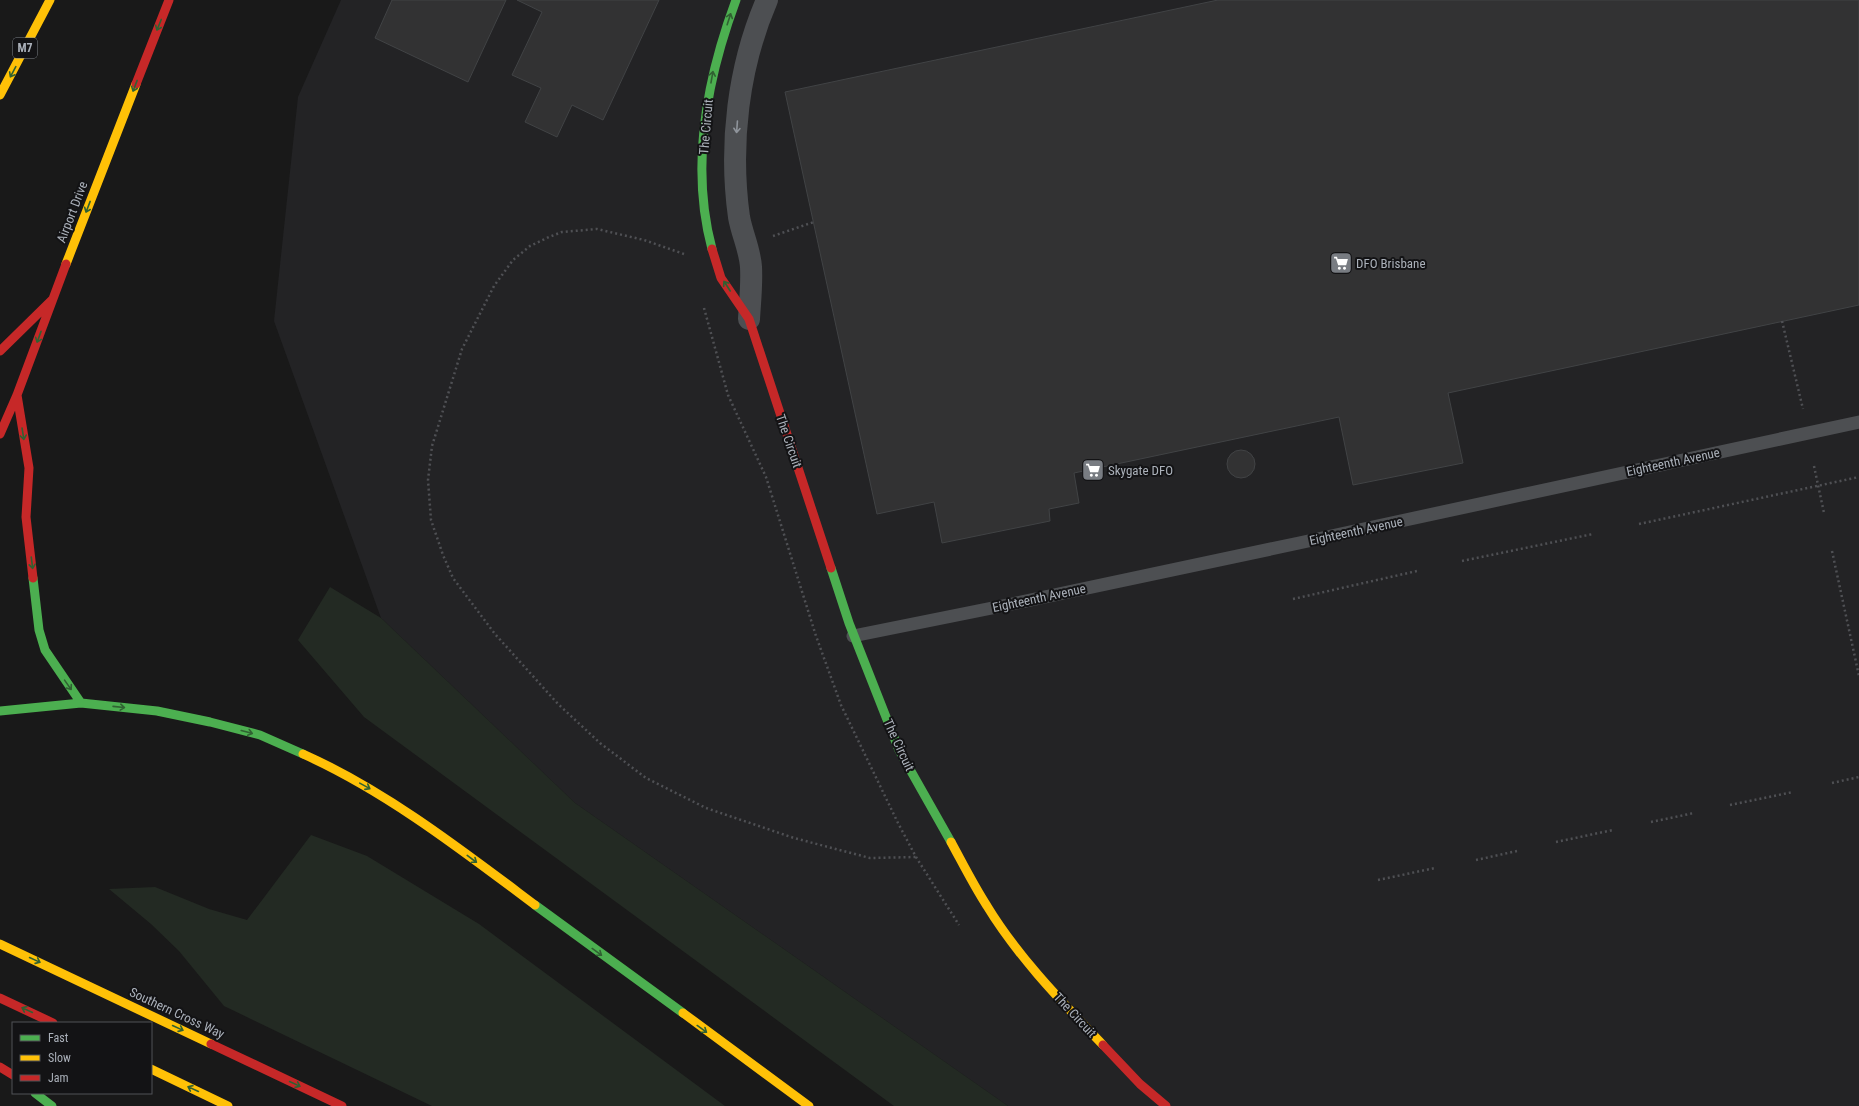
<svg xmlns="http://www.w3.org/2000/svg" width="1859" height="1106" font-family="'Roboto Condensed',sans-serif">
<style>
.built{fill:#232325}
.green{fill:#232a23}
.building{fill:#323233;stroke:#414345}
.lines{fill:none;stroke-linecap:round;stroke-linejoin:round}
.path{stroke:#4f5054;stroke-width:2.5;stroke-dasharray:2 3;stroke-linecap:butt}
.lane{stroke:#4d4f52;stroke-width:13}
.street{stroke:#4d4f52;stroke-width:22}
.fast{stroke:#4caf50;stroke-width:9}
.slow{stroke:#ffc107;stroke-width:9}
.jam{stroke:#c62828;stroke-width:9}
.oneway{stroke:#306132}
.oneway2{stroke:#8f949b}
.labels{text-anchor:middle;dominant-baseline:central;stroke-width:4;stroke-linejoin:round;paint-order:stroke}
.shield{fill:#131315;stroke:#7d8288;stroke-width:1}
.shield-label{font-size:12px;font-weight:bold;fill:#abb1ba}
.street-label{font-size:13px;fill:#abb1ba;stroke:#131315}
.poi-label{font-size:13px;fill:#abb1ba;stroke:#131315;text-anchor:start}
</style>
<rect width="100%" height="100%" fill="#191919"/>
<!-- built -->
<path class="built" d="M341,0h1518v1106h-851l-433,-303 -194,-185 -107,-297 24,-224z"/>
<!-- green -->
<path class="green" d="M330,587l51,31 194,185 433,303h-114l-530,-389 -66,-77z
M311,835l56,21 112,68 246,182h-293l-208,-100 -45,-55 -28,-27 -42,-35 46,-2 54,22 38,11z"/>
<!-- building -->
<path class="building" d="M392,0h114l-38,82 -93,-44z
M517,0h142l-56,120 -31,-15 -15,32 -32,-15 16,-34 -29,-13 30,-63z
M1218,0h641v305l-411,88 15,70 -110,22 -14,-68 -265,56 5,30 -30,6 1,12 -108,22 -8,-41 -57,12 -92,-422z
M1227 464a14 14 0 1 1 28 0a14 14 0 1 1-28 0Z"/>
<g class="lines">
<!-- path -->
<path class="path" d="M773,236l41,-14
M684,254l-40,-14 -47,-11 -35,3 -13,5 -19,9 -17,14 -19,26 -32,63 -30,97 -4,34 3,40 12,35 10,23 42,56 63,70 42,39 46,35 60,30 88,30 76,20 46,-1
M704,308l24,87 38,82 50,159 25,69 57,118 18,34 43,68
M1782,321l21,88
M1814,466l10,47
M1639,524l220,-47
M1832,551l27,125
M1462,561l131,-27
M1293,599l124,-28
M1832,783l27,-6
M1730,805l63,-13
M1651,822l43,-9
M1556,842l57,-12
M1476,860l41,-9
M1378,880l57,-12"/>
<!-- lane -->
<path class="lane" d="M853,636l159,-32 287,-61 560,-121"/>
<!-- street -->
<path class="street" d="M749,319c1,-17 3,-35 2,-52 -1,-17 -9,-33 -12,-50 -10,-72 -1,-150 28,-217"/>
<!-- fast -->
<path class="fast" d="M712,249c-22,-82 -5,-171 24,-249
M831,568l18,55 50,127 52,92
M33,578l6,52 6,20 36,53
M0,711l81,-8 76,8 53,11 50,13 43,19
M535,905l148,108
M35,1093l17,13"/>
<!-- slow -->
<path class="slow" d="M0,95l50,-95
M66,264l70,-180
M303,754c83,37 160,97 232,151
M951,842c12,22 23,44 36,64 31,51 75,96 116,139
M0,944l211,100
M683,1013l126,93
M151,1069l77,37"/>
<!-- jam -->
<path class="jam" d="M136,84l33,-84
M712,249l9,29 28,41 82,249
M0,351l52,-51
M17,395l12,73 -3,49 7,61
M0,434l17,-39 49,-131
M0,998l53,25
M211,1044l131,62
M1103,1045l37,39 26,22
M0,1067l13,8"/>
</g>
<!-- one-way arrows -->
<defs><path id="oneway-shaft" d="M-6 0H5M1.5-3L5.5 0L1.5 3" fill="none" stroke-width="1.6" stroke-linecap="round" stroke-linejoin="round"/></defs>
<g class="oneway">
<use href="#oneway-shaft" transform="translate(729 19) rotate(-72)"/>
<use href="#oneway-shaft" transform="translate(159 25) rotate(112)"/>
<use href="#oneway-shaft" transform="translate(13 72) rotate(118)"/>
<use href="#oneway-shaft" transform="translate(712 77) rotate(-80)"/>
<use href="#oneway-shaft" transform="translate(135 86) rotate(111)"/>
<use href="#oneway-shaft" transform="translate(88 207) rotate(111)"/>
<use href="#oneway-shaft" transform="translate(727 286) rotate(-123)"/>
<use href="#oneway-shaft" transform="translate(39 337) rotate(110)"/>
<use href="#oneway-shaft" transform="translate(23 434) rotate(81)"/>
<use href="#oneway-shaft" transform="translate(32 563) rotate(83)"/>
<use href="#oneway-shaft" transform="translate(68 685) rotate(55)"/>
<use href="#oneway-shaft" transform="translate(119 707) rotate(6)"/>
<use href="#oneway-shaft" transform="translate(247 732) rotate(15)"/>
<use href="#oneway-shaft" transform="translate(365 786) rotate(29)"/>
<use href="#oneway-shaft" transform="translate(472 859) rotate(37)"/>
<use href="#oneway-shaft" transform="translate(597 952) rotate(36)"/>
<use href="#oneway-shaft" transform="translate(35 960) rotate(25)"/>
<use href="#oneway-shaft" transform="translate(27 1010) rotate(-155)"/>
<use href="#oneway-shaft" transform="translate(178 1028) rotate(25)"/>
<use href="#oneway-shaft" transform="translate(702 1029) rotate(36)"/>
<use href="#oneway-shaft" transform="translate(295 1084) rotate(25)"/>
<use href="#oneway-shaft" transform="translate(193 1089) rotate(-155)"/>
</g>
<use class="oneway2" href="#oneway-shaft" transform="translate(737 127) rotate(94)"/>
<!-- icons -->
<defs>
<g id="supermarket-square" transform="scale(1.15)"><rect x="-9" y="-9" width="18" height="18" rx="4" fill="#787c82" stroke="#131315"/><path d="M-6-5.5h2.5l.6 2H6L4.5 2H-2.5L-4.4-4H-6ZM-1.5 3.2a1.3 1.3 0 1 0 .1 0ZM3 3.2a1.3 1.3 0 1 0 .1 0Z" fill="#fff"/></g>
</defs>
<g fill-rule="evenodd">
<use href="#supermarket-square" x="1341" y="263"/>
<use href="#supermarket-square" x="1093" y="470"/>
</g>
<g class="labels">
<!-- shield labels -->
<rect class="shield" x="13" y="38" width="24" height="20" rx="3"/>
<g class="shield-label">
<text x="25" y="48">M7</text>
</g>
<!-- street labels -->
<g class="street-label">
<text transform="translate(706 127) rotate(-85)">The Circuit</text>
<text transform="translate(72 212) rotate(-69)">Airport Drive</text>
<text transform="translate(789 441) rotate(71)">The Circuit</text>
<text transform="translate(1673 462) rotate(-12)">Eighteenth Avenue</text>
<text transform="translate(1356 531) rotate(-12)">Eighteenth Avenue</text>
<text transform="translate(1039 598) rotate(-12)">Eighteenth Avenue</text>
<text transform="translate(899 745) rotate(65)">The Circuit</text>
<text transform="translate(177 1013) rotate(25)">Southern Cross Way</text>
<text transform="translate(1075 1015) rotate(47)">The Circuit</text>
</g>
<!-- poi labels -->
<g class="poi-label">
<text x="1356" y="263">DFO Brisbane</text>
<text x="1108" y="470">Skygate DFO</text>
</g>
</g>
<!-- legend -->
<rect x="12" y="1022" width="140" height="72" fill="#131315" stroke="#505257"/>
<rect x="20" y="1035" width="20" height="6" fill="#4caf50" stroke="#505257"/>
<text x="48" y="1042" font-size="12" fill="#abb1ba">Fast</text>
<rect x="20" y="1055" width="20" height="6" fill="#ffc107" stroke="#505257"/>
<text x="48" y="1062" font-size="12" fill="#abb1ba">Slow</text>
<rect x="20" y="1075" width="20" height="6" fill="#c62828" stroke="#505257"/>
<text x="48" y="1082" font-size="12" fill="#abb1ba">Jam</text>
</svg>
